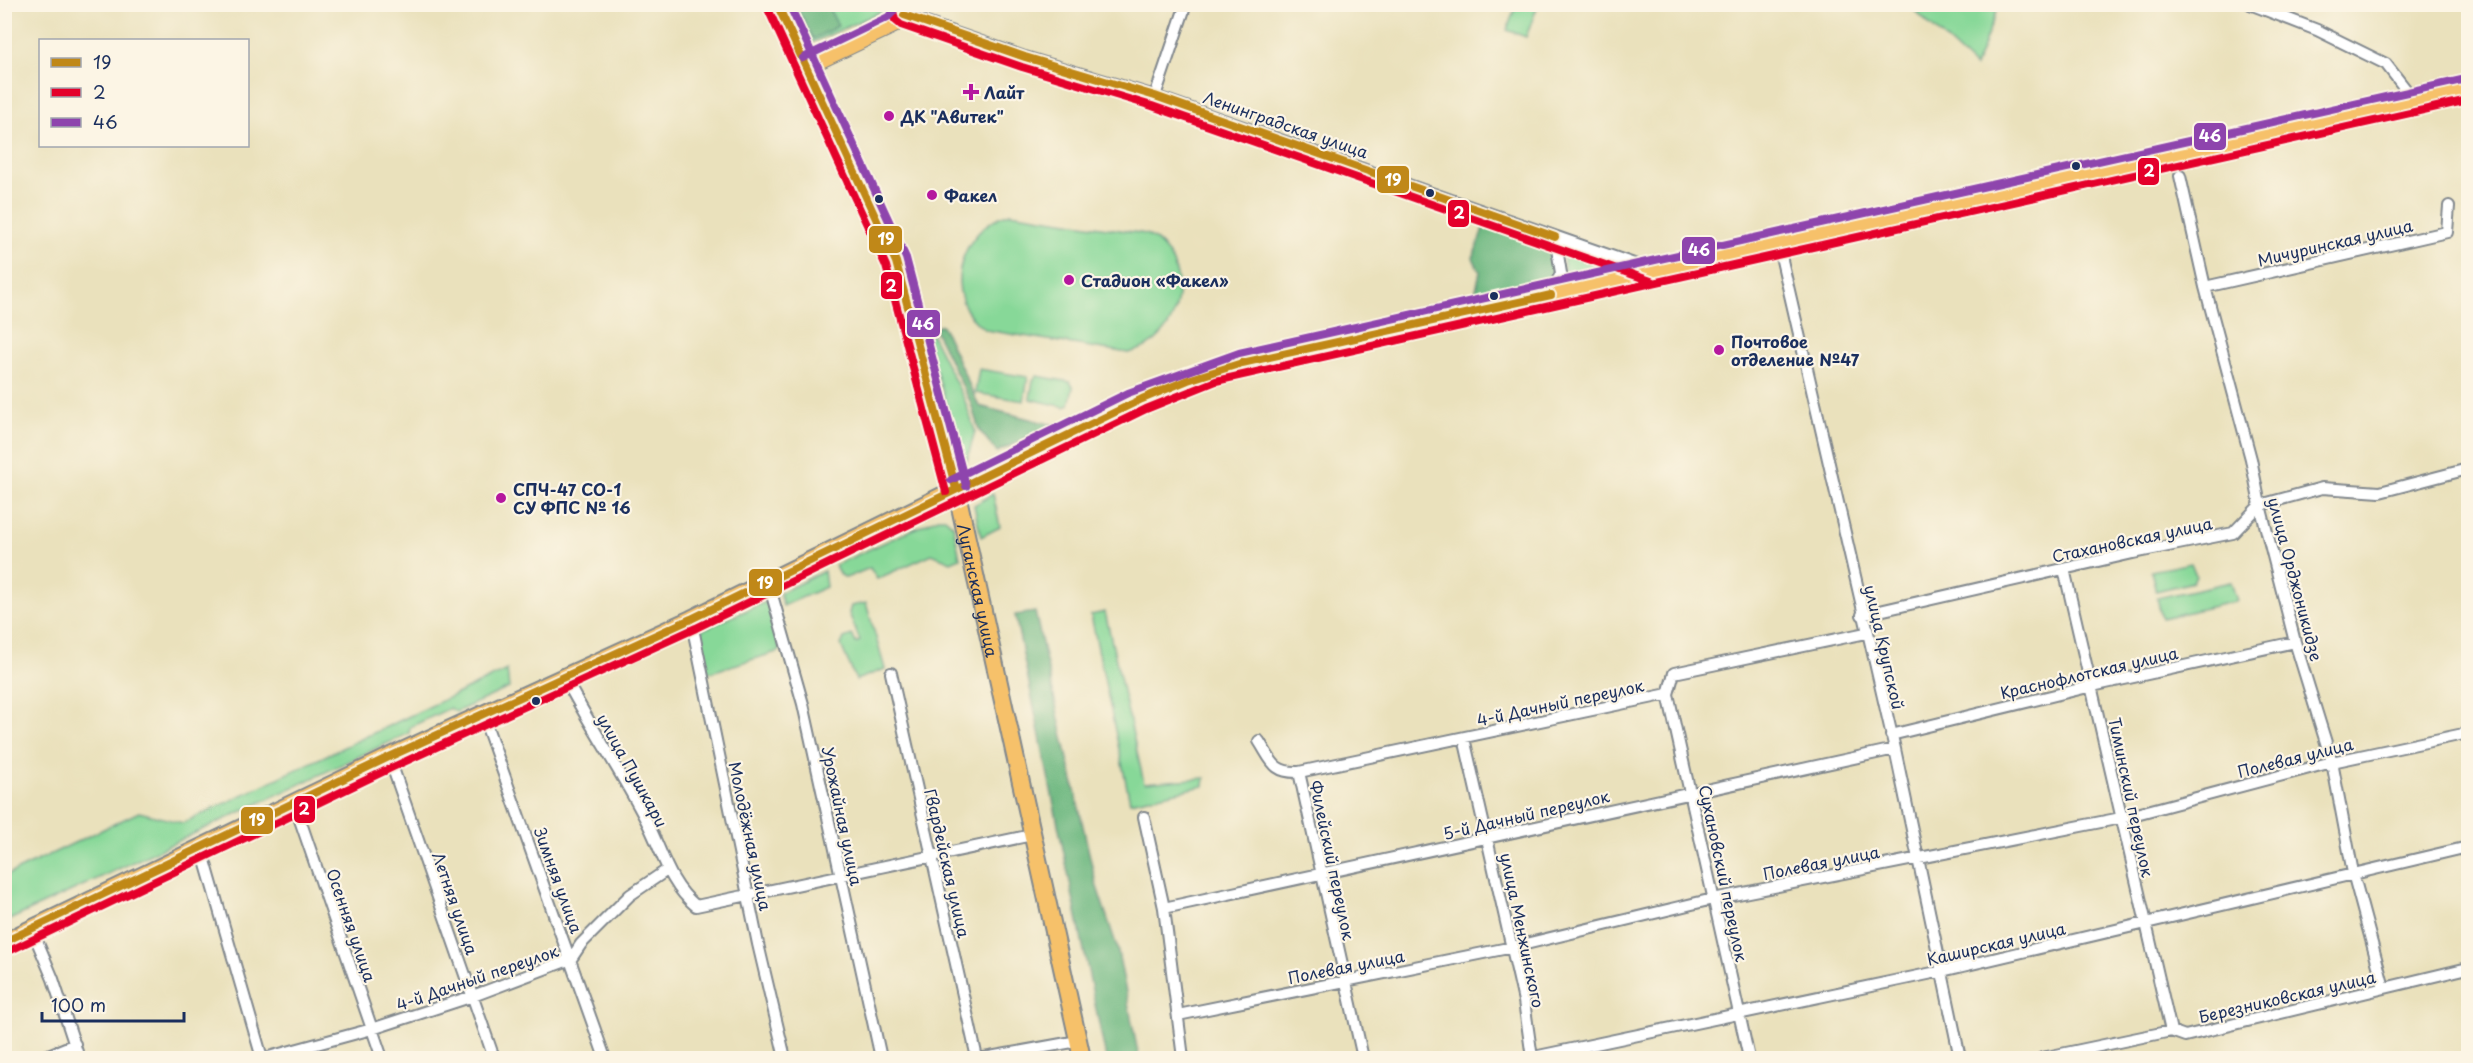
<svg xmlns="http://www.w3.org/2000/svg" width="2473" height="1063" font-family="'Playpen Sans',sans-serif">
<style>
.green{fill:#87d898;stroke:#51847b;stroke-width:1.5}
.forest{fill:#6db880;stroke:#44746f;stroke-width:1.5}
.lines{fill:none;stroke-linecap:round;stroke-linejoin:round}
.minor-casing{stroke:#82888d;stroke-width:14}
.major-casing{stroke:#82888d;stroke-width:16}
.highway-casing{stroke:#82888d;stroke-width:20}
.minor{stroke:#fff;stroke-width:10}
.major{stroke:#f6c16b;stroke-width:14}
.highway{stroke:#f6c16b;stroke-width:16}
.bus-1-casing{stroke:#fcf5e5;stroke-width:12}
.bus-2-casing{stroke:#fcf5e5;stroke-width:12}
.bus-3-casing{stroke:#fcf5e5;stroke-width:12}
.bus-1{stroke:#c08818;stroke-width:8}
.bus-2{stroke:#e4002b;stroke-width:8}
.bus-3{stroke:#8e44ad;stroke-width:8}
.poi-dot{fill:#b5179e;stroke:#fcf5e5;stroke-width:2}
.bus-dot{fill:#1b2f5e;stroke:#fcf5e5;stroke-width:2}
.labels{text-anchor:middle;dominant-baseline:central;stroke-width:4.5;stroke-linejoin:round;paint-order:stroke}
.poi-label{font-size:16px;font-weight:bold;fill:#1b2f5e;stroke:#fcf5e5;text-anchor:start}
.street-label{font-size:16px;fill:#1b2f5e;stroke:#fcf5e5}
.line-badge{stroke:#fcf5e5;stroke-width:2}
.badge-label{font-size:16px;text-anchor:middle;font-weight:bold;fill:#fff}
</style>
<rect width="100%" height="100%" fill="#fcf5e5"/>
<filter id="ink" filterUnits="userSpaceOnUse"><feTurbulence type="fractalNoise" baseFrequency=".0167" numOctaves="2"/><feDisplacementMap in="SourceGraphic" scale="12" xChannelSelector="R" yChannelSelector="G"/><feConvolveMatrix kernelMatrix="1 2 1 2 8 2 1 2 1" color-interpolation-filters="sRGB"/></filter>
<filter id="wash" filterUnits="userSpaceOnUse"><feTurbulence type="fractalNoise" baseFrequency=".008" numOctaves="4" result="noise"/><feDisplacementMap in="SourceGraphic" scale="24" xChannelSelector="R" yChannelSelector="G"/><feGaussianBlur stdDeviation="1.35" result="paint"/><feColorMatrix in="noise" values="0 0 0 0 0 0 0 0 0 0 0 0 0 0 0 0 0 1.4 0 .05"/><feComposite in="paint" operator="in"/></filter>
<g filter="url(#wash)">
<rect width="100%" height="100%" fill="#eae1bc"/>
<!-- green -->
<path class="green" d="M1917,4l82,1 -24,62 -61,-57z
M790,5h106l-87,39z
M1516,5h22l-12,32 -19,-7z
M1010,213l136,21c51,26 39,109 -18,119l-142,-23c-48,-31 -27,-102 24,-117z
M1563,247l54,18 1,3 -53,13z
M930,331l35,70 10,30 -8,29 -6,-7 -36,-119z
M979,369l49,8 -4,24 -49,-8z
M1037,376l33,6 3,5 -4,18 -4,2 -35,-8 3,-19z
M993,494l7,33 -19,10 -7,-32z
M938,518h7l8,7 7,33 -9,4 -19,-8 -55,25 -7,-11 -24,10 -7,-4 -4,-9z
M2191,563l5,12 -3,7 -37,9 -5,-20z
M824,571l2,16 -43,19 -3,-13z
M2231,582l6,19 -75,17 -5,-20z
M768,601l12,50 -72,22 -11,-41z
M866,603l19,66 -29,11 -15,-35 3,-7 8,-3 4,8 4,-2 -11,-28 2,-7z
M1105,612l39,171 61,-5 -1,8 -74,16 -39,-187z
M507,670l2,18 -53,24 -6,-4 -40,19 -1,6 -404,189v-46l134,-64 44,11z"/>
<!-- forest -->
<path class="forest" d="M796,5h31l11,21 -25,13z
M1484,226l63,17 8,21 -4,14 -14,8 -37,7 -6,-7 -19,8 5,-22 -7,-14z
M942,325l37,81 74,19 -56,27 -18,-22 -9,-29 -36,-73z
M1035,612l61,272 21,63 22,111h-33l-91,-443z"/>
</g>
<g filter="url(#ink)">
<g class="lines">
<!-- minor casing -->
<g class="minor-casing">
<path id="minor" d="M2250,4l67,26 69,34 28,36
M904,15l121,42 130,39 499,175
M1155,96l31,-92
M2180,176l25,111 46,172 9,46 35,137 37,120 21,111 31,115
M1778,243l117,506 65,309
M2205,287l242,-55 2,-26
M1551,295l10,-22 -6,-36
M2064,569l107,462
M768,581l35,123 78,354
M1862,615l271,-62 100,-20 27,-28 62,-17 58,4 88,-23
M691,619l67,325 27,114
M891,673l86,385
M564,676c25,49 57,95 82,144 16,30 22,63 50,86l336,-71
M1668,694l81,364
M482,713l123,345
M1891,735l201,-49 203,-44
M1464,738l60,263 8,57
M1259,741c13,20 14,32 40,31l369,-78 6,-21 192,-40
M389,757l105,301
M1299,772l64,286
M292,803l8,17 82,238
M1144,817l20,91 19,150
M201,847l61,211
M1164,908l731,-159
M32,929l21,50 26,79
M1178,1015l335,-68 200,-48 408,-81 211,-56 136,-29
M41,1058l34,-14
M265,1058l107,-29 101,-33 98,-37 10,-15 49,-49 37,-25
M984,1058l94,-17
M1529,1058l413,-87 526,-124
M2042,1058l129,-27 14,5 283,-68"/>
</g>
<!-- major casing -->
<g class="major-casing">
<path id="major" d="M777,4l41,85 78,173 60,227c92,-47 187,-99 286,-126l1226,-274
M808,67l86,-41 10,-11 -2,-11"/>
</g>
<!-- highway casing -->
<g class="highway-casing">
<g id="highway">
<path id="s1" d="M4,942l385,-185 302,-138 265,-130 126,569"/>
</g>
</g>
<!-- minor -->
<use href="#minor" class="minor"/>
<!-- major -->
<use href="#major" class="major"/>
<!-- highway -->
<use href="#highway" class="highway"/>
<!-- bus-1 casing -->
<g class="bus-1-casing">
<path id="bus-1" d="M777,4l119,258 60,227
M904,15l121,42 130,39 400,141
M4,942l385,-185 302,-138 451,-220 46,-19 54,-17 309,-68"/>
</g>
<!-- bus-2 casing -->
<g class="bus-2-casing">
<path id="bus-2" d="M892,6l3,14 6,5 121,42 130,39 499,175
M768,9l118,257 60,226
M9,951l384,-184 303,-139 450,-219 70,-28 1252,-281"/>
</g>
<!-- bus-3 casing -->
<g class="bus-3-casing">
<path id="bus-3" d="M789,4l117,254 60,228
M803,58l85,-41 5,-5 -1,-6
M951,480l177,-87 111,-40 1227,-274"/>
</g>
<!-- bus-1 -->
<use href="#bus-1" class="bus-1"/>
<!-- bus-2 -->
<use href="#bus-2" class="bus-2"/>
<!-- bus-3 -->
<use href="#bus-3" class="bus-3"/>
</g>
</g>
<!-- markers -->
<g class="poi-dot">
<path d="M968 83h6v6h6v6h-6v6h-6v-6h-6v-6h6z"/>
<circle cx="889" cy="116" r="6"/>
<circle cx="932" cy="195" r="6"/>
<circle cx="1069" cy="280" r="6"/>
<circle cx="1719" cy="350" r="6"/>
<circle cx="501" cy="498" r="6"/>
</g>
<g class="bus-dot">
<circle cx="2076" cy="166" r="5"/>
<circle cx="1430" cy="193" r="5"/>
<circle cx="879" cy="199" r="5"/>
<circle cx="1494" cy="296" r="5"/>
<circle cx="536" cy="701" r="5"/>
</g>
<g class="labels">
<!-- poi labels -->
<g class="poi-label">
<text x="984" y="92">Лайт</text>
<text x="901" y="116">ДК "Авитек"</text>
<text x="944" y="195">Факел</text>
<text x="1081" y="280">Стадион «Факел»</text>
<text x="1731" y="341">Почтовое<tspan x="1731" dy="18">отделение №47</tspan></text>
<text x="513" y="489">СПЧ-47 СО-1<tspan x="513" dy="18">СУ ФПС № 16</tspan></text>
</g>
<!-- street labels -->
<g class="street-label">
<text transform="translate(1286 124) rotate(19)">Ленинградская улица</text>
<text transform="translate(2335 242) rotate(-13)">Мичуринская улица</text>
<text transform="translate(2132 539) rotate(-12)">Стахановская улица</text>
<text transform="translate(2296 579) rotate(75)">улица Орджоникидзе</text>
<text stroke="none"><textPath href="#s1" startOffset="1158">Луганская улица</textPath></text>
<text transform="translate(1885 647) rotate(77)">улица Крупской</text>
<text transform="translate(2089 672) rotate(-13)">Краснофлотская улица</text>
<text transform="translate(1560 702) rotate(-12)">4-й Дачный переулок</text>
<text transform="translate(2295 757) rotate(-14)">Полевая улица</text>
<text transform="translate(633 770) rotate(61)">улица Пушкари</text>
<text transform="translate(2132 797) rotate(78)">Тиминский переулок</text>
<text transform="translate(1526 814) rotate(-13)">5-й Дачный переулок</text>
<text transform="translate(843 816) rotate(78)">Урожайная улица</text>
<text transform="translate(751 836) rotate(78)">Молодёжная улица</text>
<text transform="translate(1333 860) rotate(78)">Филейский переулок</text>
<text transform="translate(1821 862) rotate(-11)">Полевая улица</text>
<text transform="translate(948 863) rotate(77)">Гвардейская улица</text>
<text transform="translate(1724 873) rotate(78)">Сухановский переулок</text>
<text transform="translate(559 880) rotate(70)">Зимняя улица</text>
<text transform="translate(456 903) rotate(71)">Летняя улица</text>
<text transform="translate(352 925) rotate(71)">Осенняя улица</text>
<text transform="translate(1523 930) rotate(78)">улица Менжинского</text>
<text transform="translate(1996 943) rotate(-13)">Каширская улица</text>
<text transform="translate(1346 966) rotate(-11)">Полевая улица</text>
<text transform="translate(477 977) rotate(-19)">4-й Дачный переулок</text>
<text transform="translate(2287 996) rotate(-13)">Березниковская улица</text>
</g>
</g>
<g class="line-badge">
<rect x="2193" y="122" width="34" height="29" rx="6" fill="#8e44ad"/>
<rect x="2137" y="157" width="23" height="29" rx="6" fill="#e4002b"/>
<rect x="1376" y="165" width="34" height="29" rx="6" fill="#c08818"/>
<rect x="1447" y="199" width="23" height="29" rx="6" fill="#e4002b"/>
<rect x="868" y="225" width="35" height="29" rx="6" fill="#c08818"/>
<rect x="1681" y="236" width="35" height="29" rx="6" fill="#8e44ad"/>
<rect x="880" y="271" width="23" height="29" rx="6" fill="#e4002b"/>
<rect x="906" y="309" width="35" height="29" rx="6" fill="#8e44ad"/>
<rect x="748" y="568" width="35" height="29" rx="6" fill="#c08818"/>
<rect x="293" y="795" width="23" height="29" rx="6" fill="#e4002b"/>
<rect x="240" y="806" width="34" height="29" rx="6" fill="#c08818"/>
</g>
<g class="badge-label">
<text x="2210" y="142">46</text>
<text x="2149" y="177">2</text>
<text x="1393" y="186">19</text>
<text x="1459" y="219">2</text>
<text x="886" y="245">19</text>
<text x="1699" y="256">46</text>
<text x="891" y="292">2</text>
<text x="923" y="330">46</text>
<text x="765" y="589">19</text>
<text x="304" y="815">2</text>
<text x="257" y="826">19</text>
</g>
<!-- margin -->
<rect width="2473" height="1063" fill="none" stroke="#fcf5e5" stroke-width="24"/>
<!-- legend -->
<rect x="39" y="39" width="210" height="108" fill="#fcf5e5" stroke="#a2a6af" stroke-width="1.5"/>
<rect x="51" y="58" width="30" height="9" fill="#c08818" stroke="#a2a6af" stroke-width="1.5"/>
<text x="93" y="69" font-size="18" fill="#1b2f5e">19</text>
<rect x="51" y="88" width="30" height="9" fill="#e4002b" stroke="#a2a6af" stroke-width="1.5"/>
<text x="93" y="99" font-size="18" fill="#1b2f5e">2</text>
<rect x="51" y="118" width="30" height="9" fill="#8e44ad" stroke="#a2a6af" stroke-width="1.5"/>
<text x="93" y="129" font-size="18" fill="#1b2f5e">46</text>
<!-- scale -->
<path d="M42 1012v9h142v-9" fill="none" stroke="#1b2f5e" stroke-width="3"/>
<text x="51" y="1012" font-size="18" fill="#1b2f5e" stroke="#fcf5e5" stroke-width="4.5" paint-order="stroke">100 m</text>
</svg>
